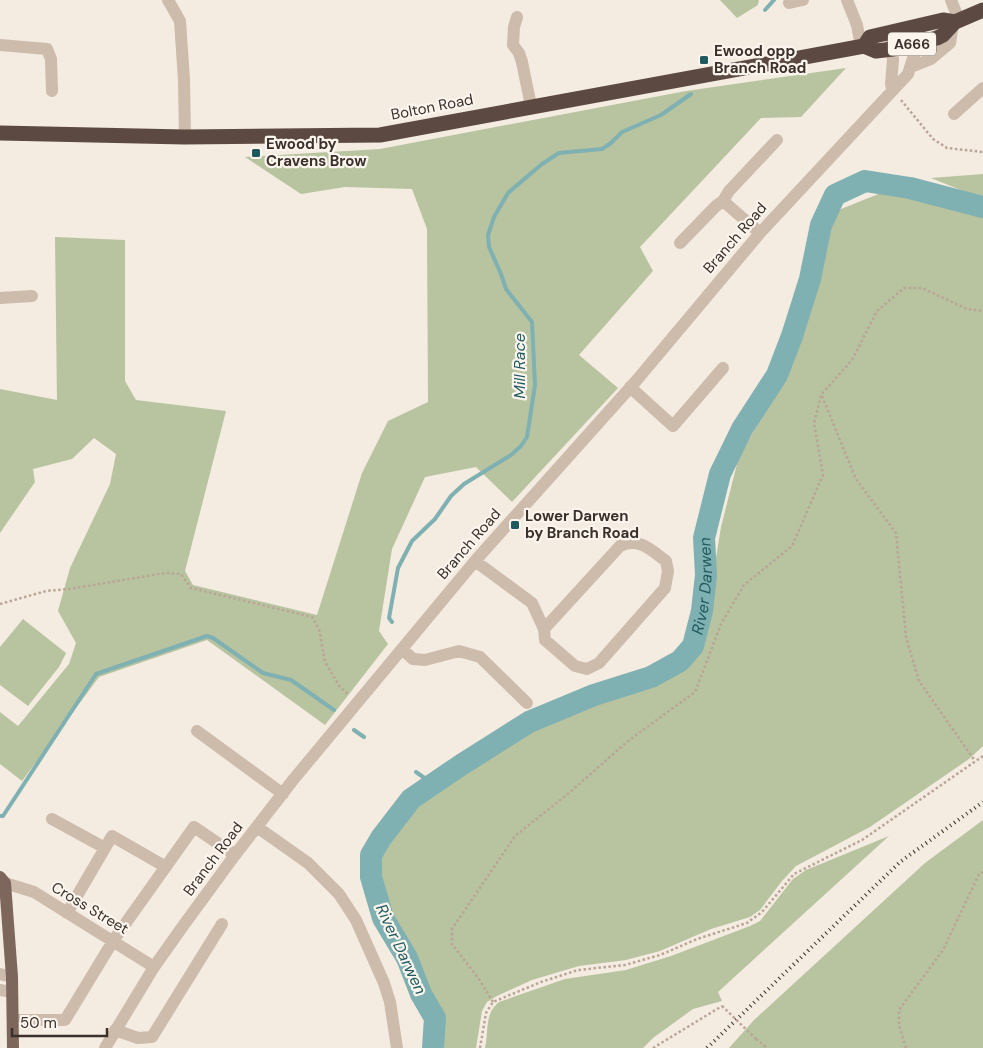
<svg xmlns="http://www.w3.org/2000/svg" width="983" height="1048" font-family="'DM Sans',sans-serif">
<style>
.green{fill:#b8c4a0}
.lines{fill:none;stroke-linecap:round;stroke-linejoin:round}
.stream{stroke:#7fb0b2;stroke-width:4}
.river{stroke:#7fb0b2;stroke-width:22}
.path{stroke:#b9a596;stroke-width:2.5;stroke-dasharray:2.5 2.5;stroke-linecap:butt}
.minor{stroke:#cdbbac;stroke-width:12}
.major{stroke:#7d675c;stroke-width:12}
.highway{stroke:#5c4a42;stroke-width:15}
.rail{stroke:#3b302b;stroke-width:4;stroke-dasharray:1 4;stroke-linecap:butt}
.path-bridge{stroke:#b9a596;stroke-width:2.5;stroke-dasharray:2.5 2.5;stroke-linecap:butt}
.poi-dot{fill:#1f5a5e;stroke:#fbf5ee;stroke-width:2}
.labels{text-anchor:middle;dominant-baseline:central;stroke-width:4.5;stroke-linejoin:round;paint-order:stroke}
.shield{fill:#fbf5ee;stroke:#756b66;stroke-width:1}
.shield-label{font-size:14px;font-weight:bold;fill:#3b302b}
.poi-label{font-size:15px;font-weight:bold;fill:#3b302b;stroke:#fbf5ee;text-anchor:start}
.street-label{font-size:15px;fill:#3b302b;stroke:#fbf5ee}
.water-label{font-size:16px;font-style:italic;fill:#1f5a5e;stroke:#fbf5ee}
</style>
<rect width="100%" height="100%" fill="#f4ebe1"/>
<!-- green -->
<path class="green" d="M720,0h39l-1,5 -21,13z
M846,68l-45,49 -40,1 -121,129 13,24 -74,84 39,33 -106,114 -36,-35 -51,10 -33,72 -13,82 9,13 -63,81 -118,-85 -108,37 -77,104 -22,-17v-52l18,14 51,-62 7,-21 -18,-32 12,-43 40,-84 6,-30 -22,-16 -22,21 -39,10 2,13 -35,51v-144l57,11 -2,-163 70,3v141l11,19 90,11 -41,160 8,14 124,30 45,-142 26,-52 40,-19 -1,-173 -15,-40 -67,-2 -44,7 -56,-37 135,-8 306,-58z
M983,174v25l-52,-21z
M886,191l57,14 40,13v528l-14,13 -99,68 -74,39 -14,15 -22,29 -10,7 -39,12 -51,22 -34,9 -47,6 -47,14 -35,16 -10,6 -5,9 -6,37h-39l2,-30 -51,-102 -12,-45 1,-17 10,-20 20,-21 128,-88 110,-40 33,-16 16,-19 11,-23 16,-100 18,-71 50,-84 15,-40 18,-77 14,-44z
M23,619l43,34 -7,14 -31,39 -28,-21v-38z
M983,820v228h-254l25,-28 171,-157z
M889,836l-171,156 4,9 -29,8 -40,29 -10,10h-158c4,-17 -1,-34 14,-46l66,-23 61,-9 45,-14 79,-30 10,-5 33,-42 13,-9z"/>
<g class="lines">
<!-- stream -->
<path class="stream" d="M765,10l9,-10
M392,622l-3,-4 9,-50 14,-27 23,-22 16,-23 13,-12 47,-29 10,-9 6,-9 8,-52 -3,-63 -26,-33 -5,-15 -12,-27 -1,-12 6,-18 14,-24 34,-29 17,-11 43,-4 9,-6 11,-11 39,-17 30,-21
M354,730l10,7
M416,772l17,12
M0,816h3l93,-142 111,-38 6,2 50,35 28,7 43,30"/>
<!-- river -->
<path class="river" id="s1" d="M433,1048l2,-30 -14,-24 -14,-36 -24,-40 -12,-41v-22l10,-17 30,-39 50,-34 68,-43 65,-27 57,-18 29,-16 13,-15 9,-35 4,-36 -2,-37 16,-64 22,-45 35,-54 15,-39 18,-57 11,-54 14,-30 30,-14 45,7 73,19"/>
<!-- path -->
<path class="path" d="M901,100l32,39 14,9 36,4
M822,396l34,83 40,54 10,104 13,44 56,80
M0,604l46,-13 23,-2 96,-16 16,1 10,14 121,29 7,12 6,33 15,25 9,8
M493,1002l-14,-23 -27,-35v-15l63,-93 54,-43 59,-52 67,-49 26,-68 23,-39 48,-39 31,-71 -9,-52 7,-28 31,-35 25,-49 27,-23h18l45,21 16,2
M756,1039l11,9
M480,1048l6,-35 7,-11 48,-20 37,-12 47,-5 35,-10 37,-16 50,-16 15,-11 32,-38 68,-34 121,-84
M653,1048l69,-42
M906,1048l-7,-23v-15l44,-60 36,-76 4,-2"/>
<!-- minor -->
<path class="minor" d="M168,0l12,21 4,59 1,57
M847,0l10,25 4,22
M951,0l8,20
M789,3l14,-3
M517,17l-3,10 -1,18 6,8 3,9 9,44
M891,39l2,21 -2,24 1,5
M0,45l47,4 4,10 1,32
M911,67l20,-8 19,-16 3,-19
M954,114l29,-26
M760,233l-37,-32 6,-10 48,-51
M680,243l36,-37 7,-5
M0,298l32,-2
M630,387l43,39 50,-58
M475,561l57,42 12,26 1,11 30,26 12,3 12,-6 66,-75 3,-17 -2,-10c-15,-11 -27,-24 -46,-15l-76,83
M402,649l11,10 12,1 34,-9 21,6 47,46
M197,731l86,63
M52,819l53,29
M257,827l51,36 31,31 17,26 28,63 6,19 7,46
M5,883l29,9 120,75
M67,913l45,-77 54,31
M0,974l12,3
M0,990l12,2
M13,1020h52l48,-79 81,-114 41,28
M115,1030l23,8 14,-1 70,-113
M105,1048l49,-81 29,-41 52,-71 58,-75 182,-219 161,-180 124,-148 148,-159 6,-19 -2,-21"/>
<!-- major -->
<path class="major" d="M0,877l5,6 7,94 1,71"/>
<!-- highway -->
<path class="highway" d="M864,46l6,-9 73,-17 12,2
M0,133l185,4 195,-2 484,-89 12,5 17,-2 44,-11 6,-3 12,-13 28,-12"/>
<!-- rail -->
<path class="rail" d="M707,1048l193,-186 83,-60"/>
<!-- path-bridge -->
<path class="path-bridge" d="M722,1006l34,33"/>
</g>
<!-- markers -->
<g class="poi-dot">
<rect x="699" y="55" width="10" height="10" rx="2.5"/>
<rect x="251" y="148" width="10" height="10" rx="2.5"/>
<rect x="510" y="520" width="10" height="10" rx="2.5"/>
</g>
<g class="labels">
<!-- shield labels -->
<rect class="shield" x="888" y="32.5" width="48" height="23" rx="4"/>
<g class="shield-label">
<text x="912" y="44">A666</text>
</g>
<!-- poi labels -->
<g class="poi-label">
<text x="714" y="51">Ewood opp<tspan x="714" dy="17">Branch Road</tspan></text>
<text x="266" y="144">Ewood by<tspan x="266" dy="17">Cravens Brow</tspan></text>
<text x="525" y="516">Lower Darwen<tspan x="525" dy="17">by Branch Road</tspan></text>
</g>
<!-- street labels -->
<g class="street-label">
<text transform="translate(432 107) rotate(-11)">Bolton Road</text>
<text transform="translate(735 238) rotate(-49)">Branch Road</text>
<text transform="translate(469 544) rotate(-49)">Branch Road</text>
<text transform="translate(213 859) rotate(-53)">Branch Road</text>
<text transform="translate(90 908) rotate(31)">Cross Street</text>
</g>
<!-- water labels -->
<g class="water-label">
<text transform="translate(519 366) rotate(-90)">Mill Race</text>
<text stroke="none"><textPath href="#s1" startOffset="662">River Darwen</textPath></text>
<text transform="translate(401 949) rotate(65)">River Darwen</text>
</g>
</g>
<!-- scale -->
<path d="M12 1028v8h95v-8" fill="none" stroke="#3b302b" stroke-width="2.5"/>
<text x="20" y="1028" font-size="15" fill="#3b302b" stroke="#fbf5ee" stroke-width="4" paint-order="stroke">50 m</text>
</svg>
